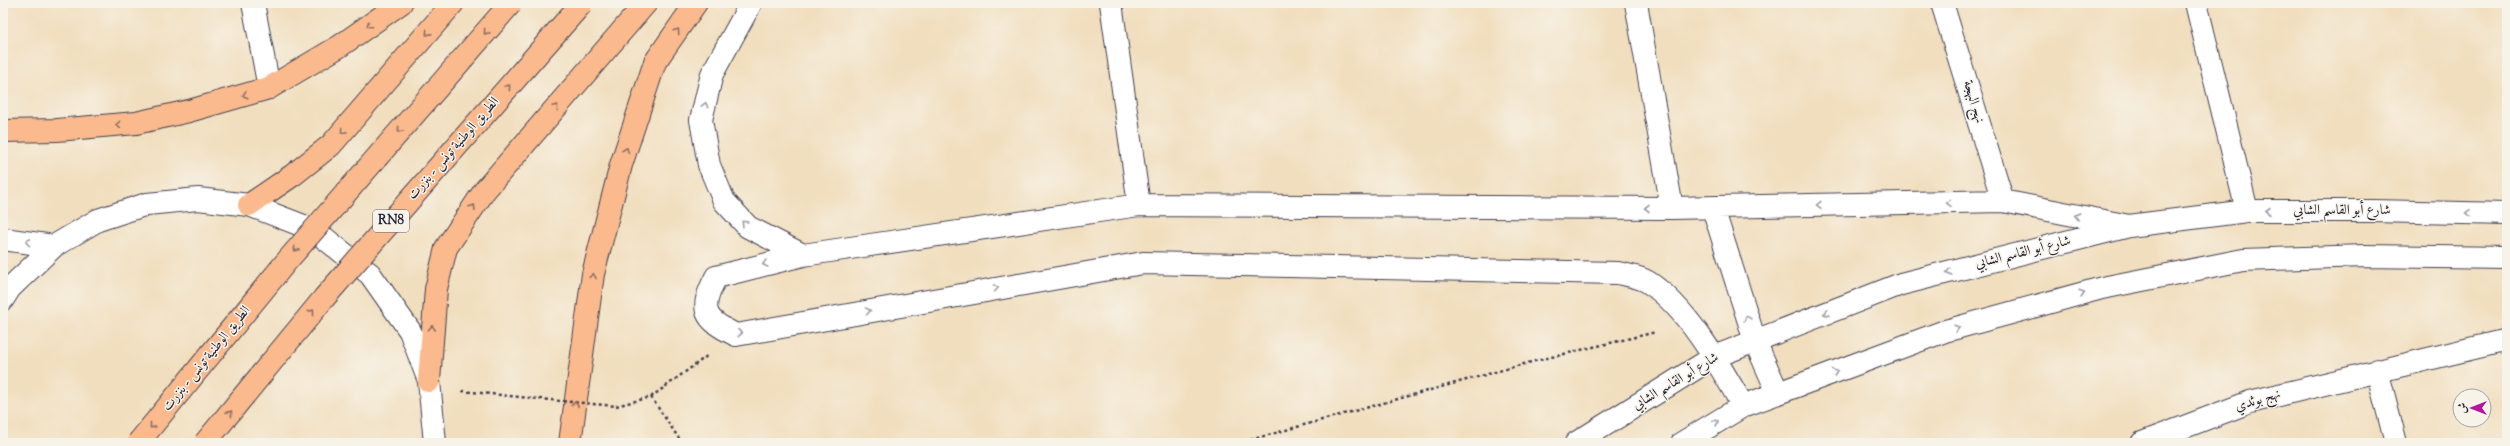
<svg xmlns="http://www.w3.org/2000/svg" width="2510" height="446" font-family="'Sorts Mill Goudy',Amiri,serif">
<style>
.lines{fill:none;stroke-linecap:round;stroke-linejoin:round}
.minor-casing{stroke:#413e4f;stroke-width:24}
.highway-casing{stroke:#413e4f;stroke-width:24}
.path{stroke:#413e4f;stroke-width:2.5;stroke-dasharray:3 3;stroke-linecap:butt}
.minor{stroke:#fff;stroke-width:22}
.highway{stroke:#fbba8d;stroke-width:22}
.highway-bridge-casing{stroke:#413e4f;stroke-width:24;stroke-linecap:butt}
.path-bridge{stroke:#413e4f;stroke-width:2.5;stroke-dasharray:3 3;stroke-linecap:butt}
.highway-bridge{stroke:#fbba8d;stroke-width:22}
.oneway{stroke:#8e6e64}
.oneway2{stroke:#9c9ca7}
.labels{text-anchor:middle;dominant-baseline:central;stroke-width:3;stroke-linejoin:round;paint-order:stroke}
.shield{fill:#f7f3e8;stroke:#62616f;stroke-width:1}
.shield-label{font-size:13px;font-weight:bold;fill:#22223b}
.street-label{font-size:14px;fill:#22223b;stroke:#f7f3e8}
</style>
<rect width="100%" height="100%" fill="#f7f3e8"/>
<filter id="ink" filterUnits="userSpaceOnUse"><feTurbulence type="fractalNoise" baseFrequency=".025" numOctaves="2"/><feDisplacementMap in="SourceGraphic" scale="8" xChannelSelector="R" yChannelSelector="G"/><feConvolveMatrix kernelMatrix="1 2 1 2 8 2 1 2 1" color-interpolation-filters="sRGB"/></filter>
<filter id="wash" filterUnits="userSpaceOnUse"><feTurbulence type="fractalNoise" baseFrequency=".012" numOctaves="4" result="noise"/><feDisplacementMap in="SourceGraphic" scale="16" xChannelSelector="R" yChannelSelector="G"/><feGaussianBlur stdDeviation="0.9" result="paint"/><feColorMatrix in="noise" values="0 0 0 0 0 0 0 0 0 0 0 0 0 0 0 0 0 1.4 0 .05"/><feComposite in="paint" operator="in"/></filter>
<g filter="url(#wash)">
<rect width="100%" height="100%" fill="#f1debe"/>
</g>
<g filter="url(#ink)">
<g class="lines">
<!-- minor casing -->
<g class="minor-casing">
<path id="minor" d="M253,3l16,85
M751,3l-39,71 -11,46 8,45 15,36 24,26 55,28
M1111,3l28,202
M1636,3l36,205
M1942,3l61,198
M2196,3l51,208
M1713,208l42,133 23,52
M3,239l51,7
M3,299l7,-11 44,-42 44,-26 49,-16 51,-5 51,6 65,25 56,44 40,57 19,50 6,62
M2377,370l19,73
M1743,406c-23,-40 -56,-99 -95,-124 -8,-5 -21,-7 -30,-9l-475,-10 -407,72c-33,-16 -37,-25 -20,-58l87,-22 336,-50 533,3 331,-7 126,25
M1576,443l138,-86 187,-73 228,-58 118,-15h125l135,3
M1682,443l61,-37 202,-75 157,-43 141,-28 122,-4 142,2
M2142,443l108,-41 257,-62"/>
</g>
<!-- highway casing -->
<g class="highway-casing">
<path id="highway" d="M3,131l54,-1 79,-7 53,-12 80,-23 71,-42 61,-43
M249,205l44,-30 38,-30 122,-142
M429,381l7,-92 10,-41 39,-58 161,-187
M570,443l23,-169 28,-109 34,-103 41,-59"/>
</g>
<!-- path -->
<path class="path" d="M462,391l77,8
M651,397l31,46
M616,406l35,-9 56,-41
M1239,443l296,-82 121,-29"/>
<!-- minor -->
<use href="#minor" class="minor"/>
<!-- highway -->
<use href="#highway" class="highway"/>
<!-- highway-bridge casing -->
<g class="highway-bridge-casing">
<path id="highway-bridge" d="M138,443l148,-181 225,-259
M205,443l119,-145 258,-295"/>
</g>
<!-- path-bridge -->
<path class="path-bridge" d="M539,399l77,7"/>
<!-- highway-bridge -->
<use href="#highway-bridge" class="highway-bridge"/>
</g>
<!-- one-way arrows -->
<defs><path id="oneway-chevron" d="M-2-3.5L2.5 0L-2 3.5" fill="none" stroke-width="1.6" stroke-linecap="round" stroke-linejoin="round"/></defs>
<g class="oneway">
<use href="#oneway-chevron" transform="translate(369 25) rotate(145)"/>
<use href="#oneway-chevron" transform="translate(677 31) rotate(-56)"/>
<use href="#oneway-chevron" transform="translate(486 32) rotate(131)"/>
<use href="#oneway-chevron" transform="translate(428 33) rotate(131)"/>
<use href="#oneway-chevron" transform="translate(508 87) rotate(-49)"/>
<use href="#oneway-chevron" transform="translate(245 95) rotate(164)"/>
<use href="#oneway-chevron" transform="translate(556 107) rotate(-49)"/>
<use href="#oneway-chevron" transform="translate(118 125) rotate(174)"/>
<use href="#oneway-chevron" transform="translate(400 130) rotate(131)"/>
<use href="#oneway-chevron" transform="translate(343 131) rotate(131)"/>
<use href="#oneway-chevron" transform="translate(626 150) rotate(-71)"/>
<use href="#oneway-chevron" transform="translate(473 207) rotate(-57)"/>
<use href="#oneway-chevron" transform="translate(296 249) rotate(131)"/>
<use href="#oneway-chevron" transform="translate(593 276) rotate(-80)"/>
<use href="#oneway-chevron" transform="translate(312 312) rotate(-51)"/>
<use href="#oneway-chevron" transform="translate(432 328) rotate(-87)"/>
<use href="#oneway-chevron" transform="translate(575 404) rotate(-82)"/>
<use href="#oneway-chevron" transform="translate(230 413) rotate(-51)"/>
<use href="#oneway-chevron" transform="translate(152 426) rotate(129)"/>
</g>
<g class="oneway2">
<use href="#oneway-chevron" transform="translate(705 105) rotate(-76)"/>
<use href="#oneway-chevron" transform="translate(1949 203) rotate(179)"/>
<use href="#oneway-chevron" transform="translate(1819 205) rotate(179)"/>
<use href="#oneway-chevron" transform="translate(1647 208) rotate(-180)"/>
<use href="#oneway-chevron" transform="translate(2268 211) rotate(180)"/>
<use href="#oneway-chevron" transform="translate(2468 213) rotate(-179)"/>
<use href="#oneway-chevron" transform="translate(2077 216) rotate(-169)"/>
<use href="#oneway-chevron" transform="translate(744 223) rotate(-134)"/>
<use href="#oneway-chevron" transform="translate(28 242) rotate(-172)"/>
<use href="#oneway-chevron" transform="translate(765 264) rotate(166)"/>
<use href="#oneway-chevron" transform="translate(1949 272) rotate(166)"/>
<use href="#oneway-chevron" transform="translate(996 288) rotate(-10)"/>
<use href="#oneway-chevron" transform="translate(2082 293) rotate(-16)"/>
<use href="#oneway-chevron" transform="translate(868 311) rotate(-10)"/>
<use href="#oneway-chevron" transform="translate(1826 313) rotate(159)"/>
<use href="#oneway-chevron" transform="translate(1747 318) rotate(-107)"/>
<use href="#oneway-chevron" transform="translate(1957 328) rotate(-16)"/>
<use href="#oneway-chevron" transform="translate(740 333) rotate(-2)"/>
<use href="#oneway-chevron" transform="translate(1835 372) rotate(-20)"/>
<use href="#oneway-chevron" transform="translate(1716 422) rotate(-32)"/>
</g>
</g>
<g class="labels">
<!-- shield labels -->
<rect class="shield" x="373" y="210" width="36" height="22" rx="3"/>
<g class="shield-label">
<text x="391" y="221">RN8</text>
</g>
<!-- street labels -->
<g class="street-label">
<text transform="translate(1973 102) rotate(73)">نهج البهجة</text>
<text transform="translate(454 149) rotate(-49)">الطريق الوطنية تونس - بنزرت</text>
<text x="2342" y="211">شارع أبو القاسم الشابي</text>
<text transform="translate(2023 253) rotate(-14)">شارع أبو القاسم الشابي</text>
<text transform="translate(207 359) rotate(-51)">الطريق الوطنية تونس - بنزرت</text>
<text transform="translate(1676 382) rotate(-31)">شارع أبو القاسم الشابي</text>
<text transform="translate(2258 401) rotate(-17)">نهج بوثدي</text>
</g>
</g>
<!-- margin -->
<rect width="2510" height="446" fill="none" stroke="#f7f3e8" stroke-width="16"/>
<!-- north arrow -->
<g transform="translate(2472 408) rotate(270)"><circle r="19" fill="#f7f3e8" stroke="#a29fa3"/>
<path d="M0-3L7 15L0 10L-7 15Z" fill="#b5179e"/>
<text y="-6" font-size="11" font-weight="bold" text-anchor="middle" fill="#22223b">ش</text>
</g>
</svg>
